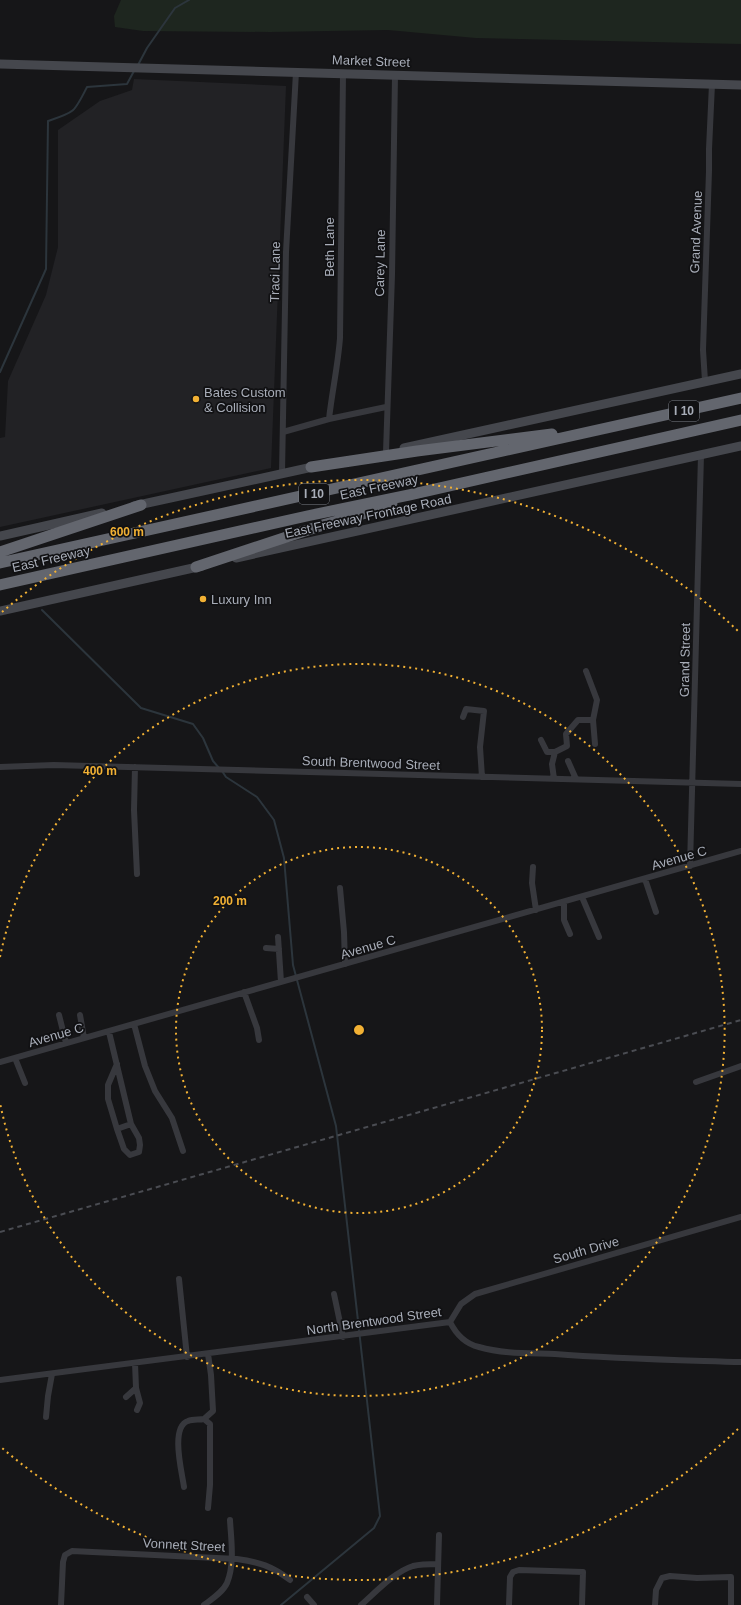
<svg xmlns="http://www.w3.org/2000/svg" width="741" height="1605" font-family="Helvetica,sans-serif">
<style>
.built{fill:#222225}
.green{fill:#1e261f}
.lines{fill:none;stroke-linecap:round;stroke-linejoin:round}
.stream{stroke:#2c353c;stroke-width:2}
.street{stroke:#37383d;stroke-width:6}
.secondary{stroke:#45474d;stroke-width:9}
.highway{stroke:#63666e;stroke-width:11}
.rail{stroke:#4a4c52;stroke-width:2;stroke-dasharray:5 4;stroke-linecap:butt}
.ring{fill:none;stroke:#f2b134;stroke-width:2;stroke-dasharray:2 4}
.poi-dot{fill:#f2b134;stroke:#111113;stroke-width:1.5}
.labels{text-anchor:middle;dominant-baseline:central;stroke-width:3.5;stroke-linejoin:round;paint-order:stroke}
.shield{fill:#111113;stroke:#7b7e86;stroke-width:1}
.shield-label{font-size:12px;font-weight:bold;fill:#a8adb8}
.street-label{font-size:13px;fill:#a8adb8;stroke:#111113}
.poi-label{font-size:13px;fill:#a8adb8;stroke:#111113;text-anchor:start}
.centre{fill:#f2b134;stroke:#111113;stroke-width:2}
.ring-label{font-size:12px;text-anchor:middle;font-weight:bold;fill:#f2b134;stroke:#111113;stroke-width:3.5;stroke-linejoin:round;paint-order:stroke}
</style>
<rect width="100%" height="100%" fill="#161618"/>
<!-- built -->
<path class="built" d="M134,79l152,7 -15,382 -271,59v-89l5,-1 3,-56 38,-86 12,-48v-117l42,-29 32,-11z"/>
<!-- green -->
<path class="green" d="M121,0h620v44l-265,-6 -88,-8 -118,2 -127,-1 -28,-4 -1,-11z"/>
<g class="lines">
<!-- stream -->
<path class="stream" d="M138,65l9,-17 28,-40 14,-8
M0,372l46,-103 2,-148c27,-9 26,-8 39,-34l40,-3 7,-13
M42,610l99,98 52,16 10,14 10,23 6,7
M222,771l4,6 31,20 17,23 10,38 9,107 43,161 44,390 -6,12 -93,77"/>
<!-- street -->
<path class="street" d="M705,381l-2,-31 6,-179v-22l3,-65
M329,419c3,-27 9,-54 11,-81l3,-264
M283,432l46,-13 57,-12
M386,452l6,-177 3,-200
M282,473l4,-221 10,-180
M586,671l11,29 -4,20 2,24
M463,717l3,-8 18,2 -4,36 2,30
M541,740l6,12h8l12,-6 -1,-12 12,-14h15
M568,761l8,18
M0,767l54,-2 687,19
M135,767l-1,43 3,64
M554,779l-2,-15 3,-12
M690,866l11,-411
M533,867l-1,16 4,27
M645,879l11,33
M340,888l4,44 1,32
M582,897l17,40
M564,902v18l6,14
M278,937l3,45
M266,948l13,1
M244,992l13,36 2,12
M59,1015l7,28
M80,1015l4,23
M134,1024l11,42 10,25 17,27 11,33
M109,1032l22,92 -14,5 -9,-30v-14l9,-21
M15,1058l10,25
M0,1062l741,-211
M696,1082l45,-16
M117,1129l7,20 6,6 9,-3 1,-7 -1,-7 -8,-14
M179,1279l8,78
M334,1294l9,43
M450,1322l11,-18 14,-10 266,-77
M0,1380l450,-58c6,12 16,22 29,25 24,7 51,6 76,7 62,5 124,6 186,8
M136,1388l4,15 -3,7
M126,1397l10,-9 -1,-25
M46,1417l2,-21 4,-22
M204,1419l9,-8 -2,-36 -3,-21
M184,1487c-2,-15 -14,-60 4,-66 5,-2 11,-1 16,-2l6,5v61l-2,23
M307,1597l7,8
M61,1605l2,-43 2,-7 7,-4 165,8c22,3 35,7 53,21
M204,1605c8,-6 19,-13 23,-22 8,-19 4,-44 3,-63
M361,1605c15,-13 33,-33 52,-39 8,-2 16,-2 25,-2
M437,1605l2,-70
M509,1605l1,-28 3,-5 6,-2 64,2 -1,33
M655,1605l1,-15 6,-12 8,-2 27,2 34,-1v28"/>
<!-- secondary -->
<path class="secondary" d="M0,64l741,21
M404,448l337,-74
M134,506l183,-40
M0,536l102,-23
M236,558l505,-112
M0,611l202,-45"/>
<!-- highway -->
<path class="highway" d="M311,467l106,-16 135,-17
M0,552l141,-47
M0,563l741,-165
M196,567l130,-43 51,-14 15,-7
M0,585l307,-69 102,-21 332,-75"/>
<!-- rail -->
<path class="rail" d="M0,1232l741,-212"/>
</g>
<!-- distance rings -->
<g class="ring">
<circle cx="359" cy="1030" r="183"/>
<path d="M0 957A366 366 0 1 1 0 1103"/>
<path d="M738 1429A550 550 0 0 1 2 1448M2 612A550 550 0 0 1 738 631"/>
</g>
<!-- markers -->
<g class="poi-dot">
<circle cx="196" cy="399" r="4"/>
<circle cx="203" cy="599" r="4"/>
</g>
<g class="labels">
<!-- shield labels -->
<g class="shield">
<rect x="669" y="401" width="30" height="20" rx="3"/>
<rect x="299" y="484" width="30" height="20" rx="3"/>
</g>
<g class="shield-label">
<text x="684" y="411">I 10</text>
<text x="314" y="494">I 10</text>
</g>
<!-- street labels -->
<g class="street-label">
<text transform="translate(371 61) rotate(2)">Market Street</text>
<text transform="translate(696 232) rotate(-88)">Grand Avenue</text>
<text transform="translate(329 247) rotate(-90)">Beth Lane</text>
<text transform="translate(380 263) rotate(-89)">Carey Lane</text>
<text transform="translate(275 272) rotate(-89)">Traci Lane</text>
<text transform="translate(379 487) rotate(-12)">East Freeway</text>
<text transform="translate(368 516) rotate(-12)">East Freeway Frontage Road</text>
<text transform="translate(51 559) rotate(-13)">East Freeway</text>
<text transform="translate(685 660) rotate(-89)">Grand Street</text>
<text transform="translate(371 763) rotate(2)">South Brentwood Street</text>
<text transform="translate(679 858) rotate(-16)">Avenue C</text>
<text transform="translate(368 947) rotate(-16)">Avenue C</text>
<text transform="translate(56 1035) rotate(-16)">Avenue C</text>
<text transform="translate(586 1250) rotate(-16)">South Drive</text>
<text transform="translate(374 1321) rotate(-8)">North Brentwood Street</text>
<text transform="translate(184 1545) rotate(3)">Vonnett Street</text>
</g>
<!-- poi labels -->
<g class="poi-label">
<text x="204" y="392">Bates Custom<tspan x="204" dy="15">&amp; Collision</tspan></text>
<text x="211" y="599">Luxury Inn</text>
</g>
</g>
<circle cx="359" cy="1030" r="6" class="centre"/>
<g class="ring-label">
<text x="127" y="536">600 m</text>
<text x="100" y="775">400 m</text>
<text x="230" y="905">200 m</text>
</g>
</svg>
